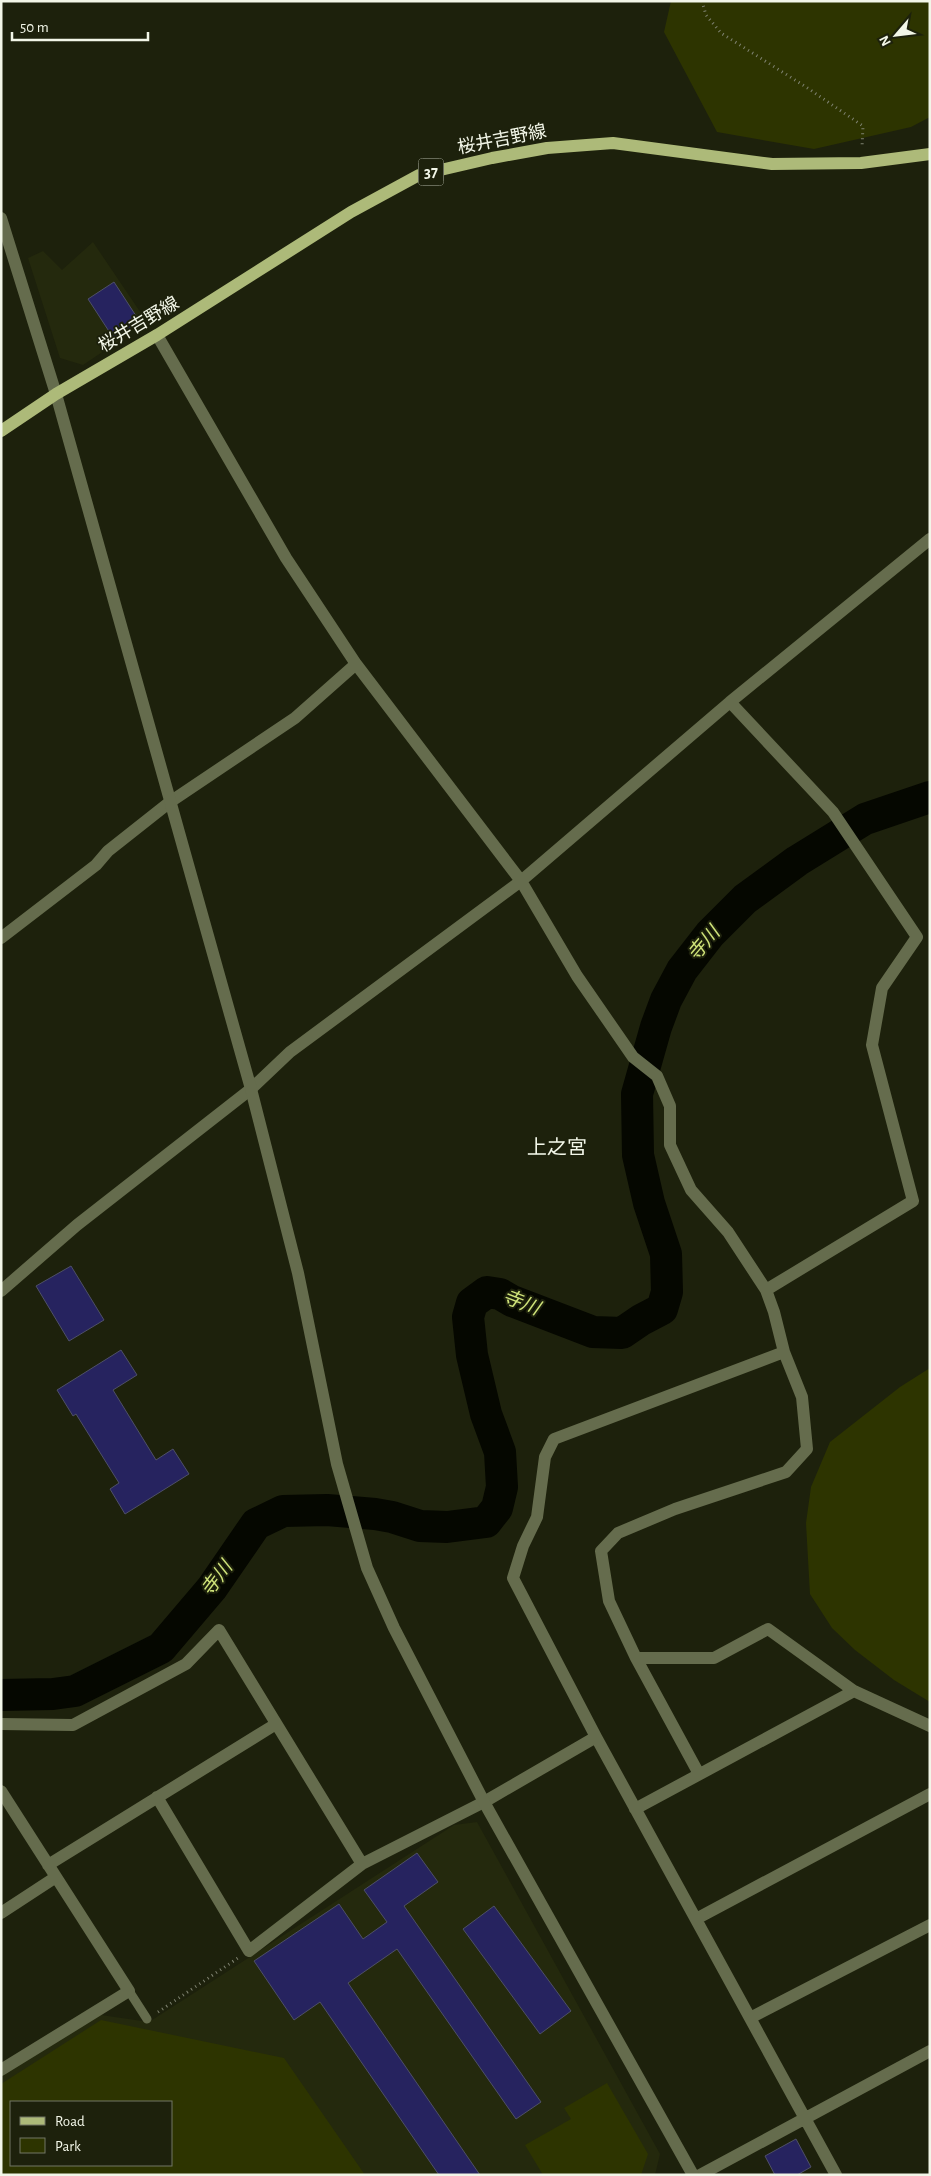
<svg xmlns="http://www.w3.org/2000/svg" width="931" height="2176" font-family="'Alegreya Sans','Noto Sans JP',sans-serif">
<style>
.built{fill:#24290d;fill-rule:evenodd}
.green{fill:#2d3400;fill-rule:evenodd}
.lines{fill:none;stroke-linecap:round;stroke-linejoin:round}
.river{stroke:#050700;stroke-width:32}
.building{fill:#26235f;stroke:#4e5067}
.path{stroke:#808472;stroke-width:3;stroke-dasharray:1 4;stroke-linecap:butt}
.service{stroke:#656c4d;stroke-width:9}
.minor{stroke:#656c4d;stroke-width:12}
.tertiary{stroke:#656c4d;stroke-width:12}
.primary{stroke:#adba79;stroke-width:12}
.labels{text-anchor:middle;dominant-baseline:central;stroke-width:4;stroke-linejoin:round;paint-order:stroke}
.shield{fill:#1d210c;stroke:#b2b6a6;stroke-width:1}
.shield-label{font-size:16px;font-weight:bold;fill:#f2f6e8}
.street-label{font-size:18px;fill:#f2f6e8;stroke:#1d210c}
.water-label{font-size:19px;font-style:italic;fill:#d0e47a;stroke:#1d210c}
.quarter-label{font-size:20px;fill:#f2f6e8;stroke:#1d210c}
</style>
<rect width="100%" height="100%" fill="#1d210c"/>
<!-- built -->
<path class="built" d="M93,242l54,80 -64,43 -23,-7 -32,-100 15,-7 19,19z
M477,1822l183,332 -5,21h-654v-100l100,-60 48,7 305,-197zM11,2102h160v63h-160z"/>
<!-- green -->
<path class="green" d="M671,1h259v116l-19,10 -97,22 -97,-17 -53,-100z
M930,1368v334l-36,-22 -39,-30 -23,-22 -22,-34 -4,-71 5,-36 19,-45 70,-55z
M101,2020l183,38 81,117h-364v-91zM11,2102h160v63h-160z
M607,2083l41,71 -7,21h-98l-18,-30 46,-26 -7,-11z"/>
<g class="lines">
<!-- river -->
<path class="river" d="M1,1695l52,-1 22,-3 86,-43 51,-60 44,-64 27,-13 44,-1 48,4 17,3 28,9 27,1 39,-5 11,-14 5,-21 -2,-35 -14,-38 -14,-59 -4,-38 4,-14 15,-11 13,2 12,7 81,31 29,1 19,-13 21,-11 5,-17 -1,-38 -17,-51 -11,-48 -1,-61 19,-67 10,-27 16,-30 28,-36 35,-35 52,-38 68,-42 65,-22"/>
</g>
<!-- building -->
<path class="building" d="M114,282l26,40 -26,17 -26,-40z
M71,1266l33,54 -35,21 -33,-55z
M121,1350l16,25 -24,15 43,70 17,-11 16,25 -64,40 -15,-25 9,-6 -43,-69 -3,2 -16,-26z
M417,1853l21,29 -34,24 137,196 -25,17 -119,-170 -49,34 132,192h-41l-119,-173 -26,18 -40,-59 85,-57 24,35 24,-17 -23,-32z
M494,1906l77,105 -31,23 -77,-105z
M796,2139l15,28 -14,8h-22l-10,-19z"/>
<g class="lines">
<!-- path -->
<path class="path" d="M702,1l4,14 15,18 85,54 57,39 -1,21
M158,2012l80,-54"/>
<!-- service -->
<path class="service" d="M129,1991l18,28"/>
<!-- minor -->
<path class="minor" d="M157,335l129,223 70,106 165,217 56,95 56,81 24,19 13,30v39l21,45 37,42 38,58 8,22 10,40 18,45 5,52 -21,23 -111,37 -57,24 -17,18 8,50 27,57 63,116
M730,702l103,110 84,125 -35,51 -10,57 41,156 -147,89
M1,938l95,-73 12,-14 62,-49 125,-84 61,-54
M1,1291l76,-66 174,-136 39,-37 231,-171 209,-179 200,-163
M784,1352l-230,87 -9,18 -8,60 -14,29 -10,32 83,159 240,438
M636,1658h78l54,-29 86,62
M1,1724l72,1 113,-61 33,-34 143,234
M1,1791l128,200 -128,79
M157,1797l92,154 113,-87 122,-62 112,-65
M635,1809l219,-118 76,35
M48,1865l228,-141
M1,1913l55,-36
M696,1919l234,-125
M750,2018l180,-93
M700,2175l230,-124"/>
<!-- tertiary -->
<path class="tertiary" d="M1,218l55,176 195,695 47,184 39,191 30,104 27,60 90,174 209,373"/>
<!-- primary -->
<path class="primary" d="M1,431l55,-37 101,-59 194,-123 68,-37 73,-17 55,-10 66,-5 159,21 89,-1 69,-9"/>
</g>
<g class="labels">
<!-- shield labels -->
<rect class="shield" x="418.5" y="158.5" width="25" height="27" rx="4"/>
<g class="shield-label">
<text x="431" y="172">37</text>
</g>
<!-- street labels -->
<g class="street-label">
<text transform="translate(502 140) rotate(-11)">桜井吉野線</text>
<text transform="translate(139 325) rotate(-31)">桜井吉野線</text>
</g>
<!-- water labels -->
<g class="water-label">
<text transform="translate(704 944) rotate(-50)">寺川</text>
<text transform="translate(521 1303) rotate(21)">寺川</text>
<text transform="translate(217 1579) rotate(-53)">寺川</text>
</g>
<!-- quarter labels -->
<g class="quarter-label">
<text x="557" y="1148">上之宮</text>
</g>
</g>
<!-- border -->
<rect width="931" height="2176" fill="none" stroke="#f2f6e8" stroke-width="5"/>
<!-- legend -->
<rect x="10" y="2101" width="162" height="65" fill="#1d210c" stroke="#727664"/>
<rect x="20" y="2117" width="25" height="8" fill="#adba79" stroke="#727664"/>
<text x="55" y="2126" font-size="15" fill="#f2f6e8">Road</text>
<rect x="20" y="2138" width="25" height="15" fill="#2d3400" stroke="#727664"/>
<text x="55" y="2151" font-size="15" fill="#f2f6e8">Park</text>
<!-- north arrow -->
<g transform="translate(896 35) rotate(242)" stroke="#1d210c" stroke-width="4" paint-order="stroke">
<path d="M0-4L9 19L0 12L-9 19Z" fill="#f2f6e8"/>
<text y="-8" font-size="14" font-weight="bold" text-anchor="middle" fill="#f2f6e8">N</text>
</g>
<!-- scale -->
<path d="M12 32v8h136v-8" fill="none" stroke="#f2f6e8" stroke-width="2.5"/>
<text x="20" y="32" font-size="15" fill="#f2f6e8" stroke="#1d210c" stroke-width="4" paint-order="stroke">50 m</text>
</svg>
